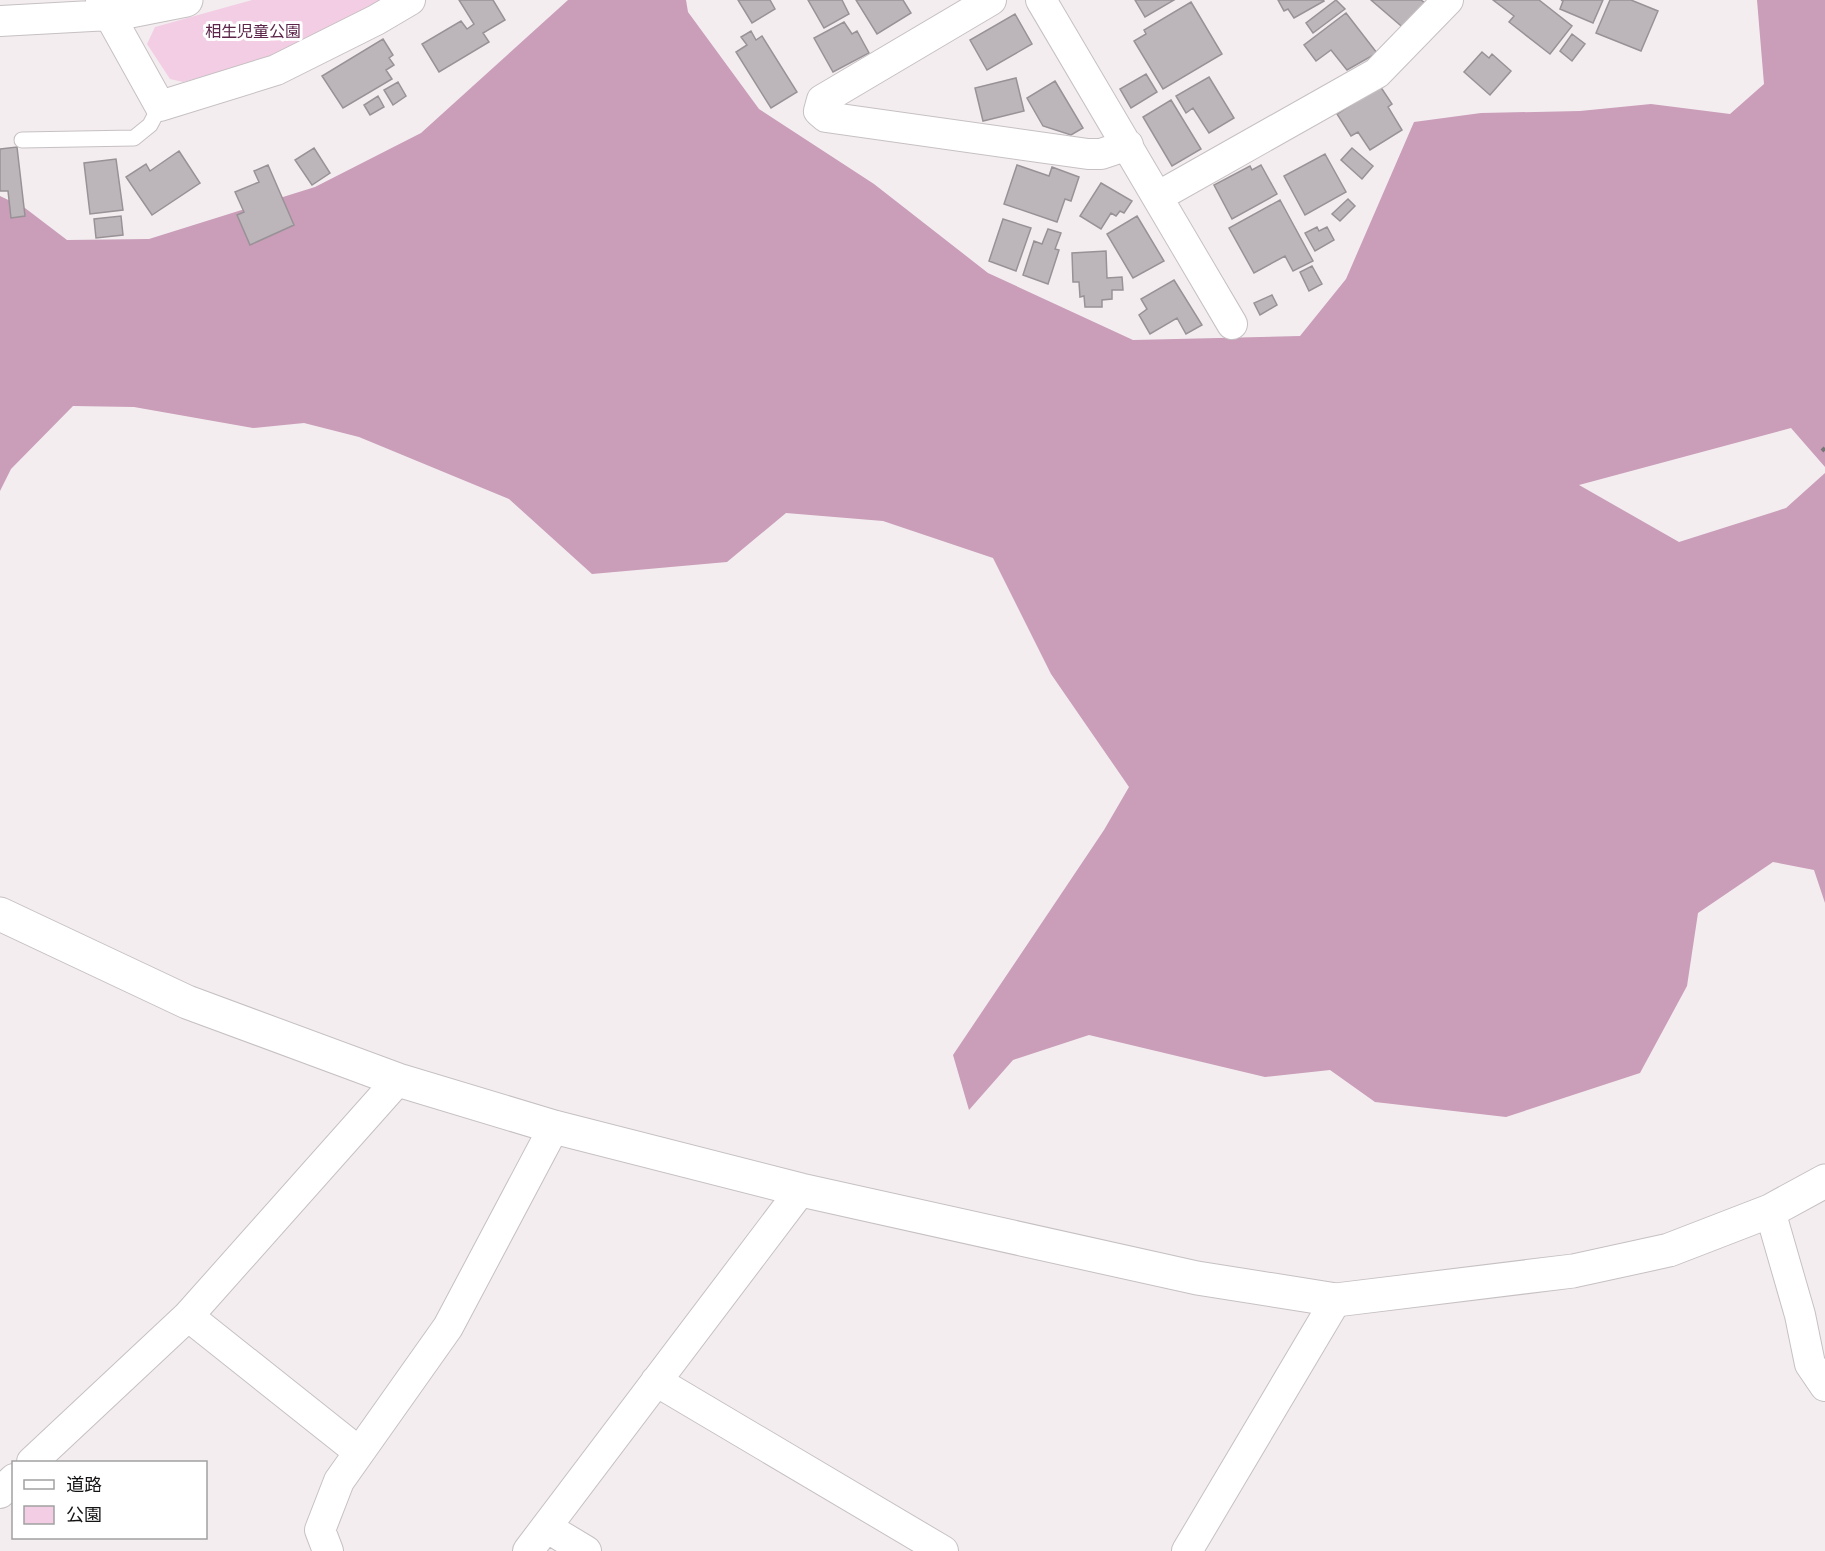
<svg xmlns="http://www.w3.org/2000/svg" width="1825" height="1551" font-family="'Varela Round','Noto Sans JP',sans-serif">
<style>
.green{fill:#f3cde3}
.forest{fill:#ca9db8}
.building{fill:#bcb6ba;stroke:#989296;stroke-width:1.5}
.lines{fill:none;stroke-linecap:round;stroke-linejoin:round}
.lane-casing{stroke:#c6c0c3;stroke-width:17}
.street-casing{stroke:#c6c0c3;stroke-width:32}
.secondary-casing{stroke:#c6c0c3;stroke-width:35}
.path{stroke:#797677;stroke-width:4;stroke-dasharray:6 3;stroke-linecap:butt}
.lane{stroke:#fff;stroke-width:15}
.street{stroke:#fff;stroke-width:30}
.secondary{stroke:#fff;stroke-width:33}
.labels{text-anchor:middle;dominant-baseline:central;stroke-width:6;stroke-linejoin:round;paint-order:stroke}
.park-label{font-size:16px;fill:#5d254a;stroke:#fff}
</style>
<rect width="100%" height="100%" fill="#f3edf0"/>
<!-- green -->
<path class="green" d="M252,0h133l-119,60 -83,22 -13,-3 -23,-35 8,-17z"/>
<!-- forest -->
<path class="forest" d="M568,0h118l2,12 71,97 115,75 114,89 145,67 167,-4 46,-57 68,-157 67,-9 99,-2 71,-7 79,10 34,-30 -7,-84h68v467l-34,-39 -212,57 100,57 107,-34 39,-35v430l-11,-33 -41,-8 -75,51 -11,73 -47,87 -134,44 -131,-15 -45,-32 -65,7 -176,-42 -76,25 -44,50 -16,-55 151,-225 25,-43 -78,-113 -58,-116 -110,-37 -97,-8 -59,49 -135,12 -83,-75 -150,-62 -55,-14 -51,5 -119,-21 -61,-1 -62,63 -11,22v-295l25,12 42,32 82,-1 166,-52 106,-54z"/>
<!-- building -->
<path class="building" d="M459,0h34l12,20 -22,13 6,9 -50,30 -17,-28 39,-23 6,8 7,-5z
M738,0h32l5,9 -23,14z
M808,0h34l7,14 -25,14z
M856,0h47l8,13 -34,21z
M1135,0h39l-29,17z
M1278,0h45l1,1 -30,17 -6,-9 -4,2z
M1336,0l9,9 -32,24 -7,-10z
M1371,0h50l8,6 -22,25z
M1493,0h46l33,26 -22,28 -41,-32 5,-6z
M1561,0h42l-10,23 -33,-14 3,-8z
M1610,0h21l27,11 -17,40 -45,-18z
M1191,2l31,52 -59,35 -29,-48 12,-7 -2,-4z
M1346,13l31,40 -30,17 -16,-20 -15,11 -12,-16z
M1015,14l17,30 -45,26 -17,-30z
M844,22l8,12 5,-3 12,22 -36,19 -19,-34z
M751,31l5,9 6,-4 35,56 -26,16 -35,-56 11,-7 -6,-8z
M1572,34l13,10 -13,17 -12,-10z
M383,39l10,16 -4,3 5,7 -8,5 6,9 -49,29 -21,-32z
M1482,52l7,6 3,-4 19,17 -21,24 -26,-23z
M1146,74l11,18 -26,16 -11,-19z
M1209,77l25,41 -25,15 -16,-25 -7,5 -10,-17z
M1016,78l8,33 -41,10 -8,-33z
M1055,81l28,47 -12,7 -28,-9 -16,-28z
M398,82l8,14 -13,9 -9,-15z
M1380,86l12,18 -4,3 14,23 -32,20 -12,-18 -7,4 -14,-22z
M378,96l6,11 -14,8 -6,-10z
M1171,100l30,49 -29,17 -29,-49z
M17,147l8,69 -14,2 -3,-27h-8v-42z
M314,148l16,25 -18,12 -17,-25z
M1352,148l21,18 -11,13 -21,-19z
M179,151l21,32 -48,32 -26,-38 20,-13 4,7z
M1325,154l21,38 -41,23 -21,-39z
M116,159l7,51 -33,4 -6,-51z
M268,165l26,60 -44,20 -13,-30 7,-3 -9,-20 24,-10 -5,-11z
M1017,165l32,11 3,-9 27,10 -8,24 -6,-2 -8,23 -53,-18z
M1261,165l16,29 -45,25 -18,-34 36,-19 2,4z
M1101,183l31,18 -8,12 -4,-2 -4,5 -5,-3 -10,16 -21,-13z
M1348,199l7,7 -15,15 -8,-7z
M1280,200l33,61 -20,10 -8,-15 -31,17 -25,-45z
M121,216l2,19 -27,3 -2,-19z
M1137,216l27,45 -31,17 -26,-44z
M1003,219l28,9 -15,43 -27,-10z
M1317,227l2,4 8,-4 7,13 -19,11 -10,-18z
M1048,229l13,4 -6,16 4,1 -11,34 -25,-9 11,-34 8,3z
M1106,251l1,27 15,-1 1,13h-11v9l-10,1v7h-17l-1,-11 -4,1 -1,-15h-6l-1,-29z
M1312,266l10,18 -13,7 -9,-19z
M1174,280l28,45 -16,9 -9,-16 -27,16 -11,-19 8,-6 -6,-10z
M1272,295l5,10 -17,10 -6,-12z"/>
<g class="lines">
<!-- lane casing -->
<g class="lane-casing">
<path id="lane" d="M22,140l112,-2 16,-13 10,-19"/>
</g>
<!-- street casing -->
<g class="street-casing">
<path id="street" d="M101,0l59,106 116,-36 100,-50 34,-20
M991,0l-169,100 -3,11 7,6 262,37h13l27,-9
M1041,0l191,324
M0,21l110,-6
M1159,196l218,-123 71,-73
M1770,1211l30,104 10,49 15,22
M188,1316l171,136
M656,1381l287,170
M32,1462l156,-146 210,-236
M0,1493l14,-14
M546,1527l40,24
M328,1551l-8,-21 19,-49 109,-154 106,-200
M528,1551l273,-361
M1187,1551l149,-251"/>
</g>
<!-- secondary casing -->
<g class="secondary-casing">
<path id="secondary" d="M110,15l76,-15
M0,914l187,88 211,78 156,47 247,63 396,88 139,22 237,-29 96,-21 101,-39 55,-30"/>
</g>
<!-- path -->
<path class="path" d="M1822,451l3,-3"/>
<!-- lane -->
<use href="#lane" class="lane"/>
<!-- street -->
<use href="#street" class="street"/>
<!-- secondary -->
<use href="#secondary" class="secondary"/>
</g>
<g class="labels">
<!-- park labels -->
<g class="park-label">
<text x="253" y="32">相生児童公園</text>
</g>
</g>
<!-- legend -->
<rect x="12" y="1461" width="195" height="78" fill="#ffffff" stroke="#a1a1a1" stroke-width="1.5"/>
<rect x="24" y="1480" width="30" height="9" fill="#ffffff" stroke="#a1a1a1" stroke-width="1.5"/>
<text x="66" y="1491" font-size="18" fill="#151314">道路</text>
<rect x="24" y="1506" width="30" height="18" fill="#f3cde3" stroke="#a1a1a1" stroke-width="1.5"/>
<text x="66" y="1521" font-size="18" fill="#151314">公園</text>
</svg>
